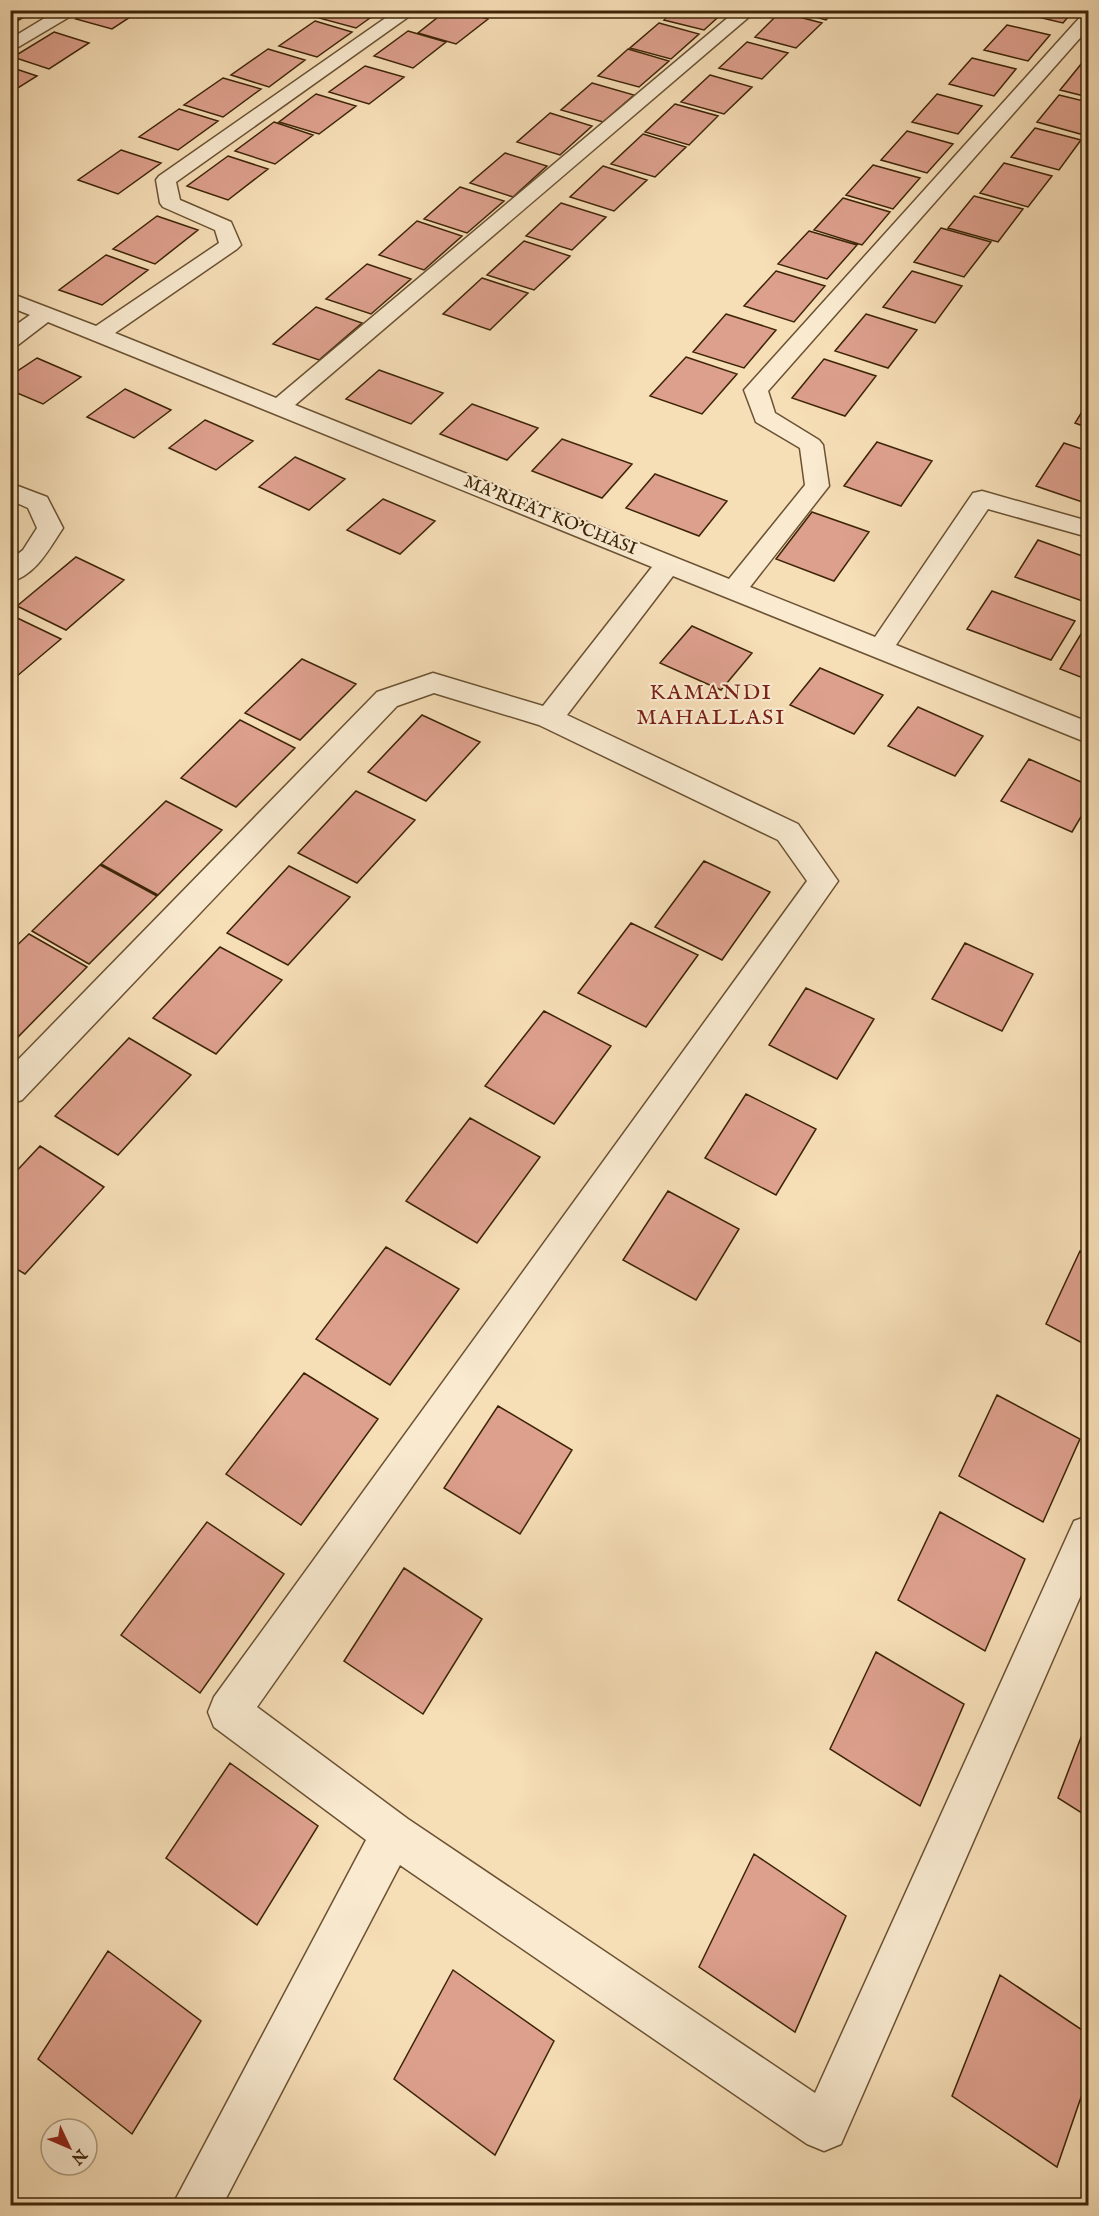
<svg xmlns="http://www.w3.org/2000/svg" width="1099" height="2216" font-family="'IM FELL English',serif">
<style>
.building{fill:#dda08d;stroke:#3d2407;stroke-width:1.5}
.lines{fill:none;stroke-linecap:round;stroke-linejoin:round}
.street-casing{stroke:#6b5233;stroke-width:3}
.street{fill:#f9ead0;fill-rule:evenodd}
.labels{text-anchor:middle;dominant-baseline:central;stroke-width:4.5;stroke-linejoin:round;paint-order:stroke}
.far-street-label{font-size:18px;fill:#3d2407;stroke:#f9ead0}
.neighbourhood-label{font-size:22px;letter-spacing:1.5px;fill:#7a1f14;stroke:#f9ead0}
</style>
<rect width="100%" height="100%" fill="#f6deb7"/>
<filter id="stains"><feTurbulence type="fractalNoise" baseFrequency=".00333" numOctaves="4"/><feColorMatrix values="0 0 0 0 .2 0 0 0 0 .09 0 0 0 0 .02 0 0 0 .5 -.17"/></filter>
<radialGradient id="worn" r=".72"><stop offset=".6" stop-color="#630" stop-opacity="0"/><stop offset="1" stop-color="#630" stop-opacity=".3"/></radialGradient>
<!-- building -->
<path class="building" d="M90,10h51l-29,19 -36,-10z
M329,10h52l-25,18 -37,-10z
M447,10h11l30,9 -32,25 -38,-11z
M470,10h32l-8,7z
M675,10h51l-22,20 -40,-10z
M789,10h46l-9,10z
M1023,10h51l-11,13 -42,-10z
M10,11l16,5 -16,9z
M780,12l42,11 -26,25 -41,-11z
M315,21l37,11 -35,25 -38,-11z
M659,23l40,11 -28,25 -41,-11z
M1007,25l43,10 -22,26 -44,-11z
M408,31l38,11 -33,26 -39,-12z
M54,32l35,11 -40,26 -36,-12z
M747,42l41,11 -26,26 -43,-11z
M268,49l37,11 -36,27 -38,-12z
M628,49l41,12 -30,26 -41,-11z
M972,58l44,11 -22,27 -45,-12z
M1082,63l6,2v32l-28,-7z
M365,66l39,11 -35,27 -40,-12z
M10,67l27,9 -27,17z
M710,75l42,12 -28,27 -43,-12z
M223,78l38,11 -38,28 -39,-12z
M592,83l42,12 -31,27 -42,-12z
M316,94l40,12 -37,28 -40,-12z
M937,94l45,12 -24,28 -46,-12z
M1059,95l29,7v26l-4,7 -47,-13z
M675,104l43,12 -29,29 -44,-13z
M179,109l39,12 -40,29 -39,-13z
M550,113l42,13 -32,29 -43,-13z
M274,122l39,13 -38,29 -40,-13z
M1035,128l46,12 -22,30 -48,-13z
M907,131l46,13 -26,29 -46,-13z
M643,134l43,13 -31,30 -44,-13z
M121,150l40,13 -43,31 -40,-14z
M505,153l42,13 -34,31 -43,-14z
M228,156l40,13 -40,31 -41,-14z
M1004,163l48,13 -24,31 -48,-14z
M873,165l47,13 -27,31 -47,-14z
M603,166l44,14 -33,31 -44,-14z
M460,187l44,14 -37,32 -43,-14z
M974,196l49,13 -25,33 -50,-14z
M843,198l47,14 -28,33 -48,-15z
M561,203l45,14 -34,33 -46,-14z
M157,216l41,14 -43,34 -42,-15z
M417,221l45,15 -38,34 -45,-15z
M941,228l50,14 -27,35 -50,-15z
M809,231l48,14 -30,34 -49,-15z
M524,241l46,15 -36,34 -47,-15z
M106,255l42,15 -46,35 -43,-15z
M367,264l44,15 -40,35 -45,-15z
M776,271l49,15 -31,36 -50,-16z
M912,271l50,15 -27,37 -52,-16z
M482,278l46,15 -38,37 -47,-16z
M316,307l46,16 -43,37 -46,-16z
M726,314l50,16 -32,38 -51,-16z
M866,314l51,16 -29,38 -53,-17z
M686,357l51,17 -35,40 -52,-18z
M37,358l44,19 -38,27 -33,-14v-14z
M824,359l52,17 -31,40 -53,-18z
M379,370l64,23 -32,31 -65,-25z
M125,389l46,21 -37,28 -47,-21z
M1088,402v26l-13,-5z
M472,404l66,24 -31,32 -67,-26z
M205,420l48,21 -37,29 -47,-22z
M562,439l70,25 -30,34 -70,-27z
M877,442l55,19 -31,45 -57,-20z
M1064,443l24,8v53l-52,-18z
M295,457l50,22 -36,31 -50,-23z
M655,474l72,27 -28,35 -73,-28z
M383,499l52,22 -35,33 -53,-24z
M812,512l57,20 -35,49 -58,-22z
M1038,540l50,18v45l-73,-26z
M76,557l48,23 -58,50 -49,-24z
M992,591l83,30 -24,39 -84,-31z
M11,615l50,24 -51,43v-66z
M692,626l60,27 -31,37 -61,-27z
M1084,629l4,2v49l-28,-11z
M302,659l54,25 -56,56 -55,-27z
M820,668l63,27 -29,39 -64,-29z
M918,707l65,29 -28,40 -67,-30z
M422,715l58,27 -54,59 -58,-29z
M240,720l55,28 -59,59 -55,-29z
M1029,759l59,26v20l-16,27 -71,-31z
M356,791l59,29 -58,63 -59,-30z
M166,801l56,29 -64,65 -57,-31z
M704,861l66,31 -48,68 -67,-33z
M100,865l57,31 -68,68 -57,-33z
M289,866l61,31 -62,68 -61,-32z
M631,923l67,32 -52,72 -68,-34z
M29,934l58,33 -72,73 -5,-2v-86z
M965,943l68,31 -31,57 -70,-32z
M220,947l62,33 -66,74 -63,-36z
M806,988l68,31 -37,60 -68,-34z
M544,1011l67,35 -57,78 -69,-38z
M129,1038l62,37 -73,80 -63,-39z
M746,1094l70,35 -40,66 -71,-37z
M470,1118l70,39 -63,86 -71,-42z
M40,1146l64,41 -79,87 -15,-9v-87z
M668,1191l71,38 -43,71 -73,-40z
M386,1247l73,42 -69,96 -74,-46z
M1080,1251l8,5v90l-42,-22z
M304,1373l74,46 -77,106 -75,-51z
M997,1395l83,44 -37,83 -84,-46z
M498,1406l74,44 -52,84 -76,-46z
M940,1512l85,47 -40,92 -87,-51z
M207,1522l77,52 -84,119 -79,-58z
M404,1568l78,51 -59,95 -79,-53z
M876,1652l88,52 -44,102 -90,-57z
M1088,1719v98l-30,-19z
M230,1763l88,63 -61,99 -91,-67z
M754,1854l92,62 -51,116 -96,-65z
M108,1951l93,70 -69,113 -94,-75z
M453,1970l101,71 -59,114 -101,-76z
M1000,1975l88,59v43l-31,90 -105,-71z"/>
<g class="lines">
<!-- street casing -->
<g class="street-casing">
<path id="street" d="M58,10h23l-71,42v-13z
M397,10h21l-242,172 4,18 51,22 10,23 -4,4 -122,84 161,65 461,-388h20l-462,395 434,174 76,-94 -5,-37 -44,-26 -12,-32 338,-375 6,-1v15l-320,362 7,22 44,27 4,5 6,41 -79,101 125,50 98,-144 9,-2 106,30v16l-100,-28 -92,136 192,77v21l-415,-167 -106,139 231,109 40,57 -581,826 151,112 407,274 259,-572 14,-5v63l-247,565 -17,7 -17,-7 -407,-279 -178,341h-50l194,-366 -152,-113 -6,-15 6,-15 593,-816 -29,-41 -239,-115 -105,-32 -37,13 -375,394 -12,4v-36l367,-376 56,-19 110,33 109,-139 -604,-245 -30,23 -8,2v-18l20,-14 -20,-8v-14l86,33 123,-83 -4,-13 -52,-23 -3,-4 -4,-23 3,-4z
M10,483l37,14 16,31c-14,21 -27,47 -53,54v-22l13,-10 14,-22 -9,-20 -18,-8z"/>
</g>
<!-- street -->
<use href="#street" class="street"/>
</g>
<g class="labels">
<!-- far-street labels -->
<g class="far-street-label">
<text transform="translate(550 516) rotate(22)">MA'RIFAT KO'CHASI</text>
</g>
<!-- neighbourhood labels -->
<g class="neighbourhood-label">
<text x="711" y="693">KAMANDI<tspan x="711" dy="25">MAHALLASI</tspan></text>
</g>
</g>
<!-- margin -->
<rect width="1099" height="2216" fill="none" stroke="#f6deb7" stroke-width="36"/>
<rect x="12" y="12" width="1075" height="2192" fill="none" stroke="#3d2407" stroke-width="3"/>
<rect x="18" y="18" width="1063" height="2180" fill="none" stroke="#3d2407" stroke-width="1.5"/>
<!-- north arrow -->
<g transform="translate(69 2147) rotate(134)"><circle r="28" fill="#f9ead0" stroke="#ae9b80" stroke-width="1.5"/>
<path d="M0-4.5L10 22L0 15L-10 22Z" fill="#8f2418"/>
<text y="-9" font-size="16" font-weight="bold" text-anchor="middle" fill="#3d2407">N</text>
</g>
<rect width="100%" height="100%" filter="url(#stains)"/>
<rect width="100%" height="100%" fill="url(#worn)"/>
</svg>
